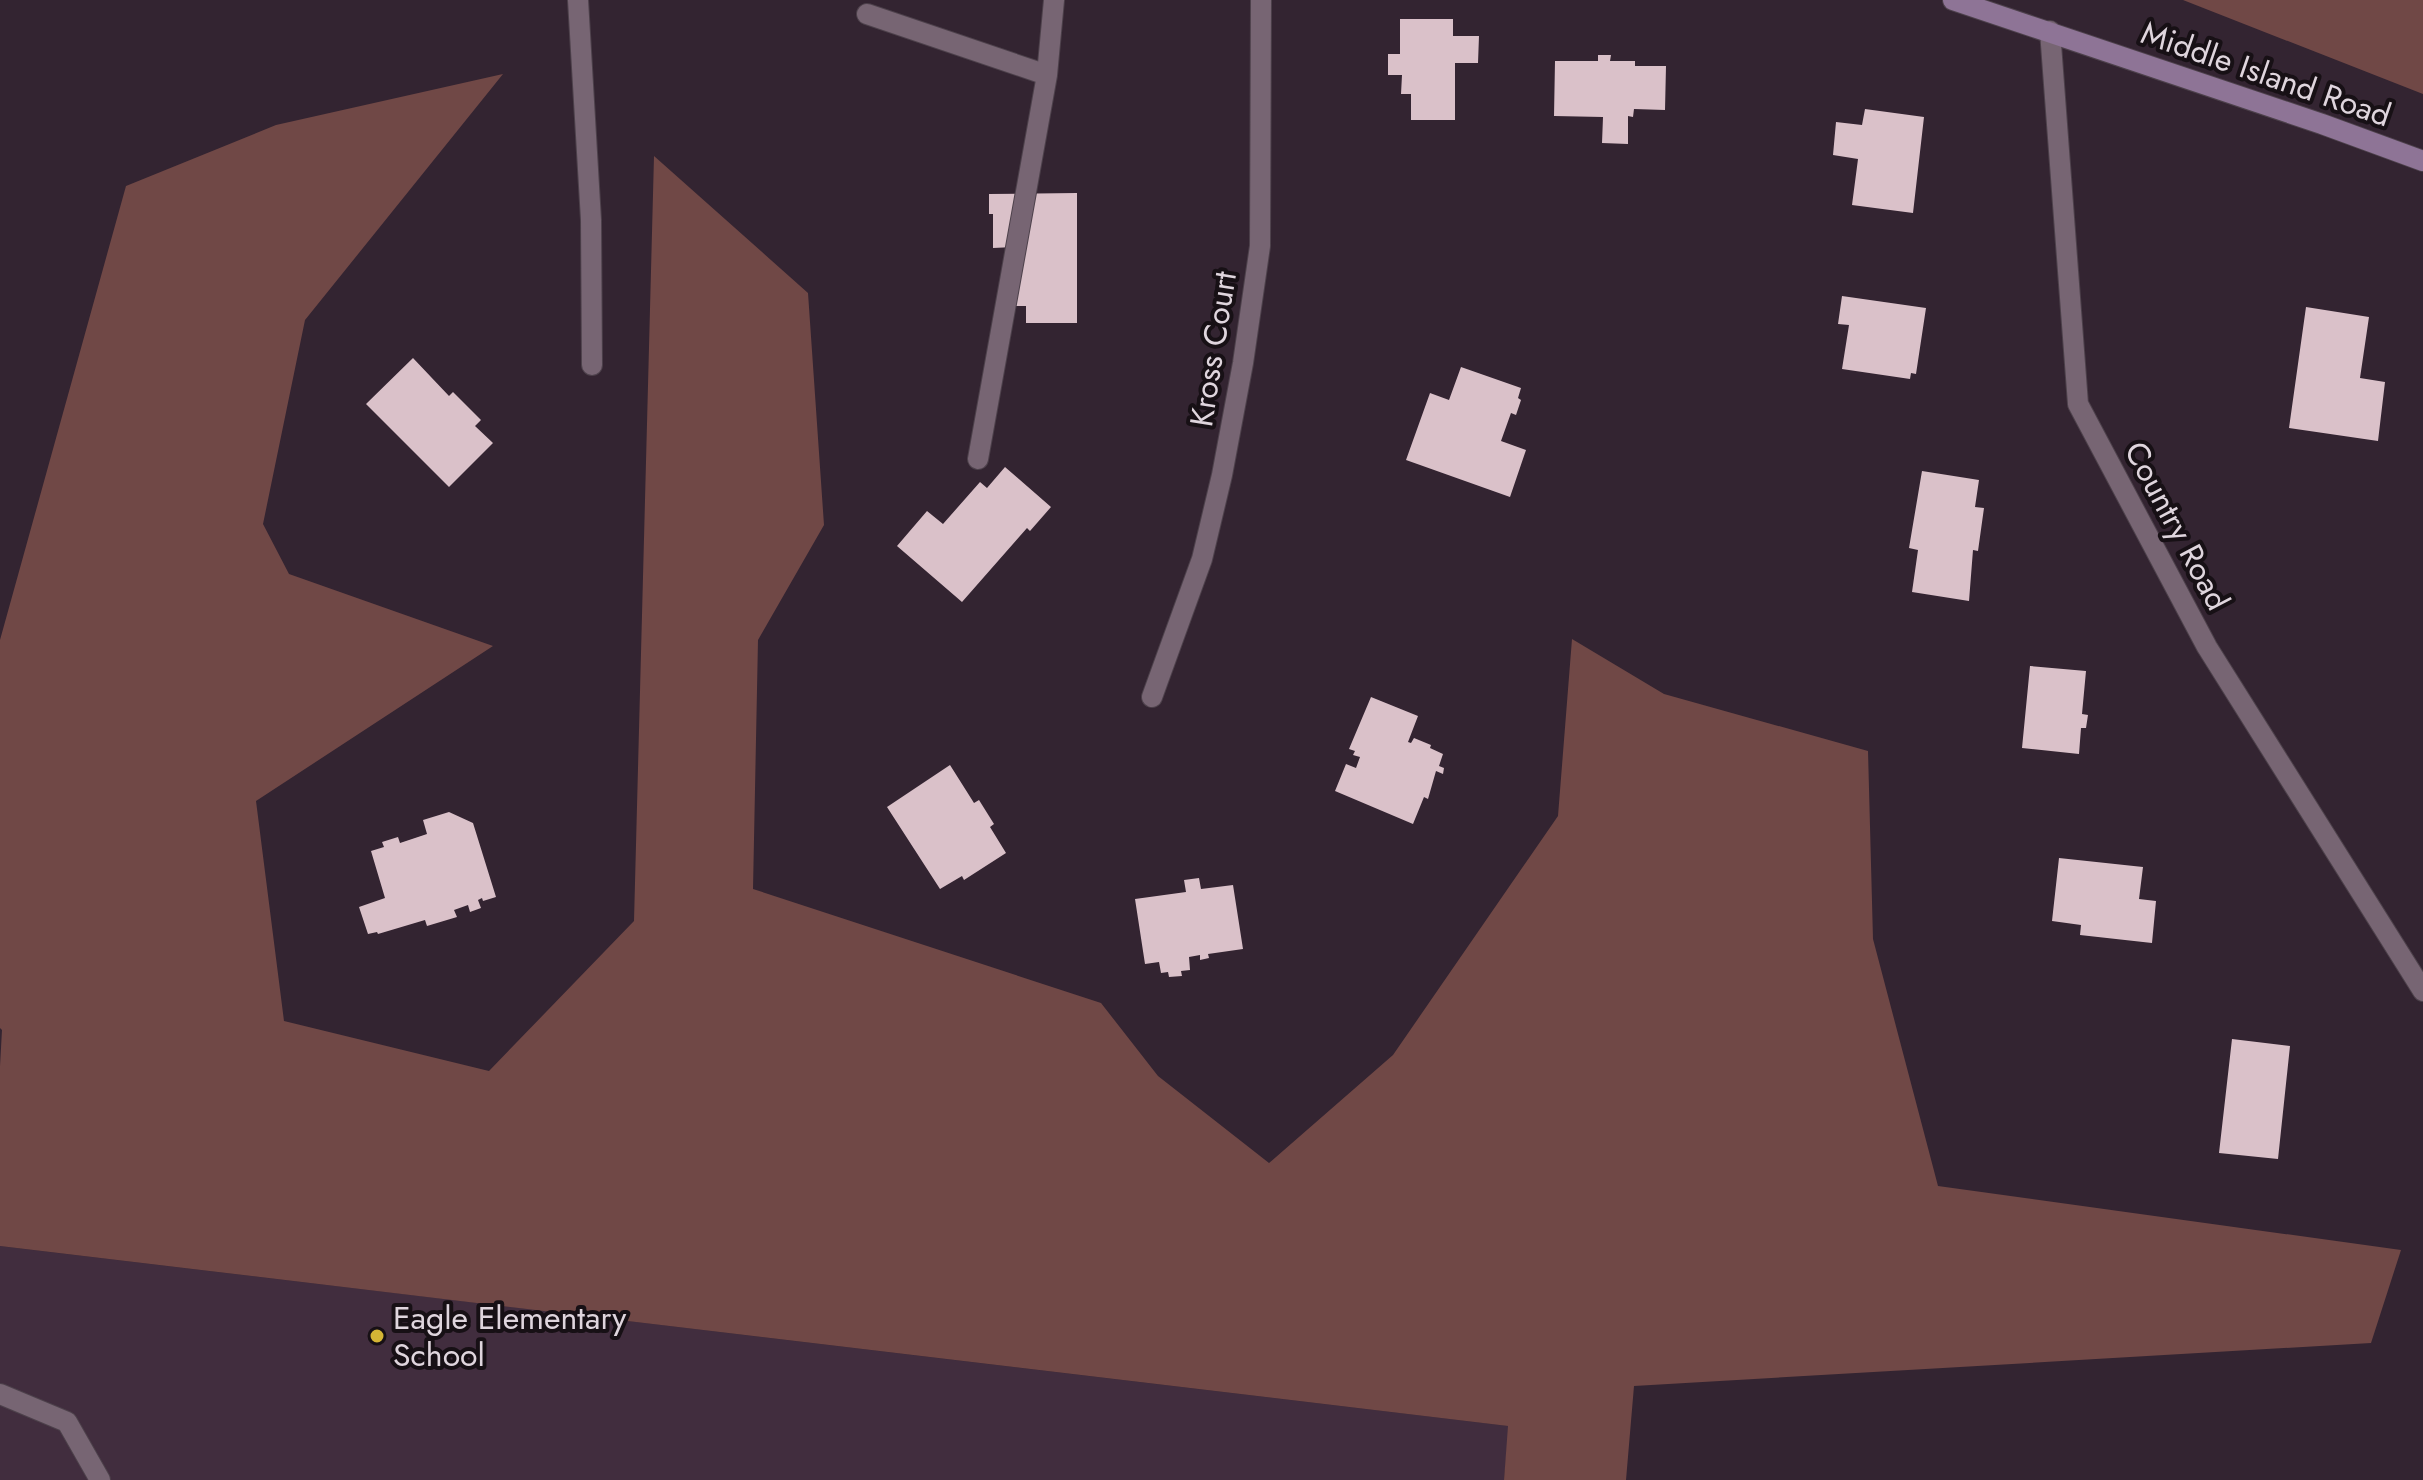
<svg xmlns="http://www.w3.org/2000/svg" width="2423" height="1480" font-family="Jost,sans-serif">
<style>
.built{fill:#412d3e}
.forest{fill:#704846}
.building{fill:#dac1c9}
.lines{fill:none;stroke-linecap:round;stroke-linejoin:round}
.lane-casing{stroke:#4d414b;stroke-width:22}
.street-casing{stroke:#4d414b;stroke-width:22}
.secondary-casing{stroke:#4d414b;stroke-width:22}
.lane{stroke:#776573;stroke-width:20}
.street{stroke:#776573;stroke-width:20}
.secondary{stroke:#8e7496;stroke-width:20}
.poi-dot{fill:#d4b535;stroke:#171015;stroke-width:3}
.labels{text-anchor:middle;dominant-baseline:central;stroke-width:8;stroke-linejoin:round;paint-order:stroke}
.street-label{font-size:32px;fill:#dfd5dd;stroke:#171015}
.poi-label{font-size:32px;fill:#dfd5dd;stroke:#171015;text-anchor:start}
</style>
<rect width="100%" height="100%" fill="#332431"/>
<!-- built -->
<path class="built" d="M0,1246l1509,180 -5,54h-1504z"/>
<!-- forest -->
<path class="forest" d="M2183,0h240v94z
M503,74l-198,246 -42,204 26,50 204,72 -237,155 28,220 205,50 145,-150 20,-765 154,137 16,232 -66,115 -5,249 348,114 57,73 111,87 124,-108 165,-239 14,-177 92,55 204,57 5,188 65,247 463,64 -30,93 -737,43 -8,94h-122l4,-54 -1508,-180v-180l2,-36 -2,-2v-388l126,-454 150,-61z"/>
<!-- building -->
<path class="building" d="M1400,19h53v17h26l-1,27h-23v57h-44v-26h-10l1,-19h-14v-21h12z
M1598,55h13l-1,6h25v5h31l-1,44 -31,-1 -1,8 -5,-1v28l-26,-1 1,-26 -49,-1 1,-55h43z
M1865,109l59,8 -11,96 -61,-8 6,-46 -25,-4 3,-33 26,3z
M1077,193v130h-51v-17h-11l-1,-59 -21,1v-34h-4v-20z
M1842,296l84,12 -10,66 -5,-1 -1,6 -68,-10 7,-44 -11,-1z
M2306,307l63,10 -9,61 25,4 -7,59 -89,-13z
M413,358l36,38 4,-4 28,28 -6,6 18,17 -44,44 -83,-83z
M1461,367l60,21 -3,10 3,2 -5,15 -5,-2 -10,28 25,9 -16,47 -104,-37 24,-67 19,7z
M1005,467l46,40 -21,24 -3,-3 -65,74 -65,-56 30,-35 16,13 37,-42 7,6z
M1922,471l57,9 -4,27 9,1 -6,43 -5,-1 -4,51 -57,-9 6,-42 -9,-2z
M2030,666l56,5 -4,43 6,1 -2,13h-5l-2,26 -57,-6z
M1371,697l47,19 -10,26 3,1 3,-5 17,7 -1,3 13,6 -4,12 5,2 -1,6 -7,-3 -8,28 -4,-2 -11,27 -78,-33 11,-27 10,4 4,-11 -7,-2 2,-4 -6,-2z
M950,765l24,38 5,-3 15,24 -4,3 16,26 -42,27 -2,-4 -22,13 -53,-82z
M449,812l24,11 23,74 -13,4 -1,-3 -4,2 3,8 -11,4 -2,-7 -14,5 3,7 -30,9 -2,-6 -47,14 -1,-2 -9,2 -9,-27 26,-9 -14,-47 13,-4 -2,-5 16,-5 2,6 27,-9 -4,-14z
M2059,858l84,9 -4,32 17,2 -4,42 -72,-8 1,-10 -29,-4z
M1199,878l2,11 32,-4 10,64 -35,5 1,4 -9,2v-5l-11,2 1,13 -9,1 1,5 -13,1 -1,-5 -7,1 -2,-11 -14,2 -10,-65 51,-7 -2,-12z
M2232,1039l58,7 -12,113 -59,-6z"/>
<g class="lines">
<!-- lane casing -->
<g class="lane-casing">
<path id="lane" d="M578,0l13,220 1,145
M0,1394l67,28 33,58"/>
</g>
<!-- street casing -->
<g class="street-casing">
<path id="street" d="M867,14l180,61
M2050,31l28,373 129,243 216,344
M978,459l69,-384 7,-75
M1152,697l50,-138 20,-84 21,-112 17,-117 1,-246"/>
</g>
<!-- secondary casing -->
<g class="secondary-casing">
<path id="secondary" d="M1953,0l369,124 101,37"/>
</g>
<!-- lane -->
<use href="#lane" class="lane"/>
<!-- street -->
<use href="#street" class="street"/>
<!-- secondary -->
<use href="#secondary" class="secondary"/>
</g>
<!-- markers -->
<circle class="poi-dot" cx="377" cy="1336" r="8"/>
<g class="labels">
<!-- street labels -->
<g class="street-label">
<text transform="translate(2266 74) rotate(19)">Middle Island Road</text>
<text transform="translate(1213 349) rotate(-81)">Kross Court</text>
<text transform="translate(2177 526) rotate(62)">Country Road</text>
</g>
<!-- poi labels -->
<g class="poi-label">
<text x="393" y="1318">Eagle Elementary<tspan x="393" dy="37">School</tspan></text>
</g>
</g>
</svg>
